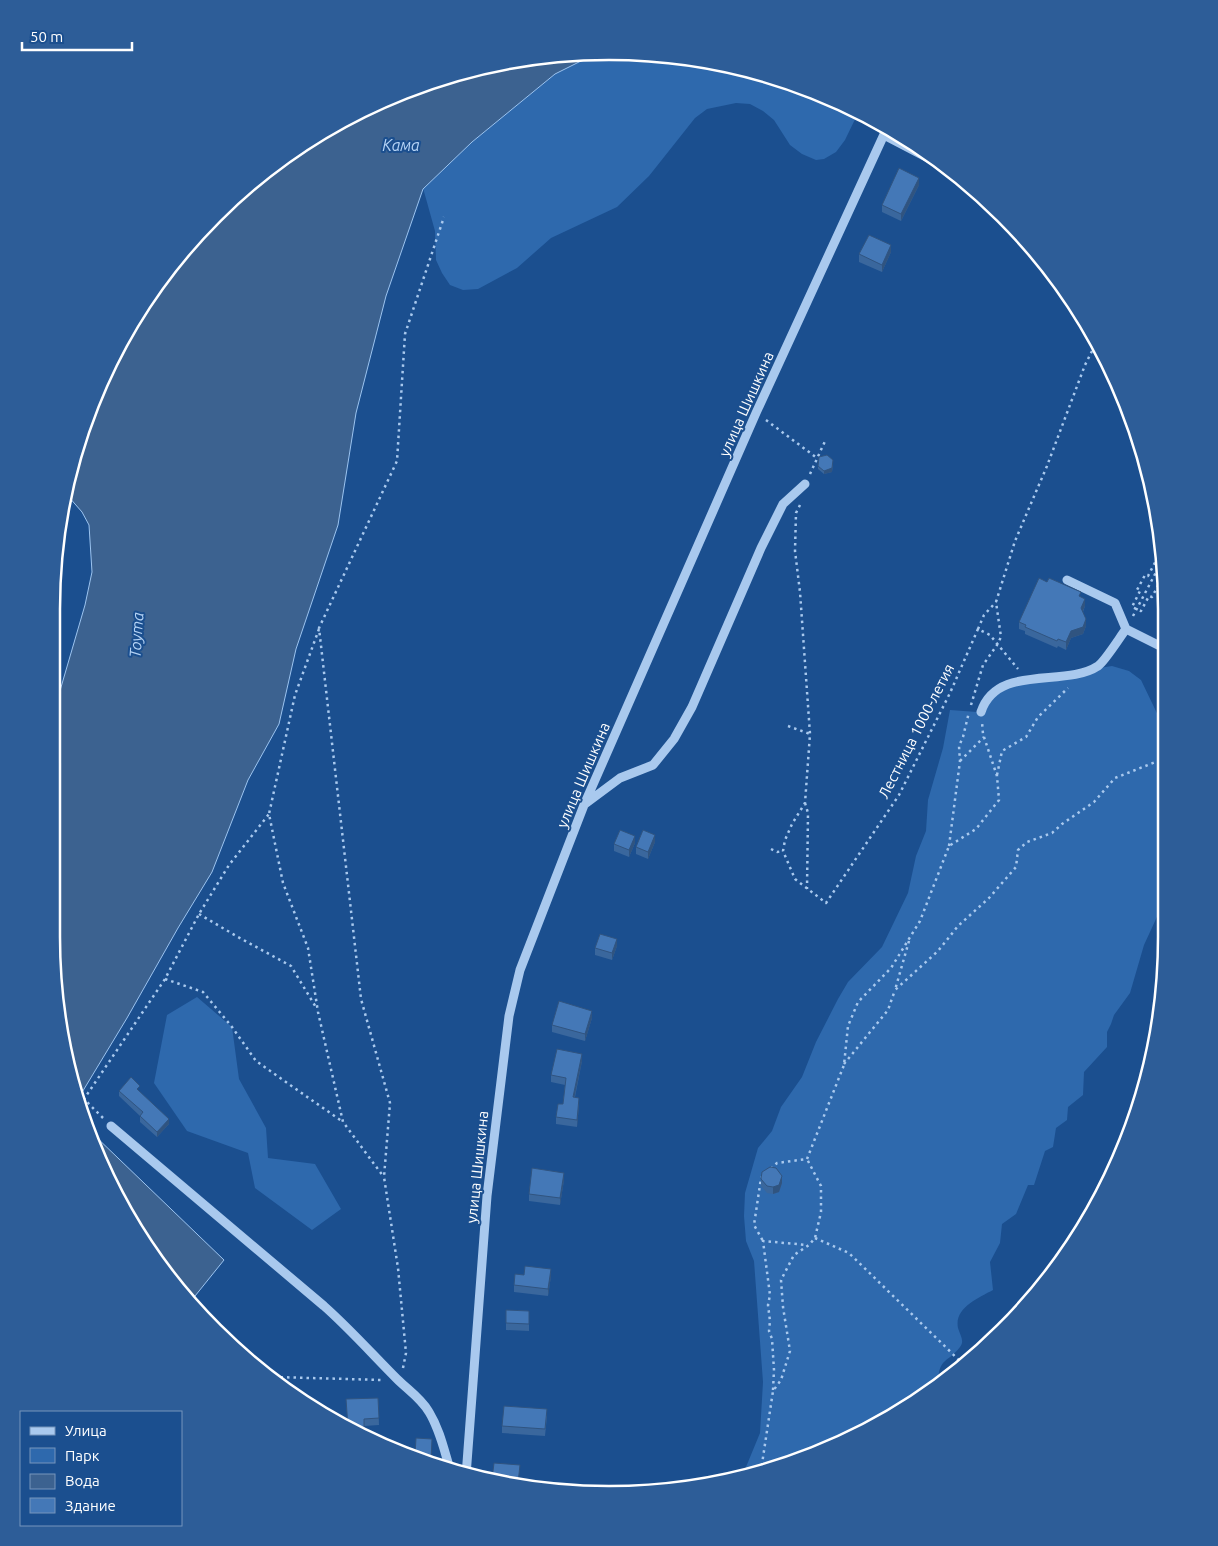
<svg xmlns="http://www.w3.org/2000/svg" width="1218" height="1546" font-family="Ubuntu,sans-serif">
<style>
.green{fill:#2e69ad}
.water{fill:#3c6290;stroke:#9cc4f0}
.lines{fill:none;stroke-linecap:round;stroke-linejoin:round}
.path{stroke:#a9c9ee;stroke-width:2.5;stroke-dasharray:2.5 4;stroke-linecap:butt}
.minor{stroke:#a9c9ee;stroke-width:9}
.wall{fill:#3a679d}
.shaded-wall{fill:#305480}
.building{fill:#4478b7;stroke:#305480}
.labels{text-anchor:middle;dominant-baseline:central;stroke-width:4;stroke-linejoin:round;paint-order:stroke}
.street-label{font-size:15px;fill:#fff;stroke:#1b4f8f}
.water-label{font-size:16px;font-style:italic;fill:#b5d3f5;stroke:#1b4f8f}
.rim{fill:none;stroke:#fff;stroke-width:2.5}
</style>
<rect width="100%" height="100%" fill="#1b4f8f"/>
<!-- green -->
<path class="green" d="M645,52l108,18 106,41 -14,29 -9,12 -12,7 -8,1 -14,-6 -12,-9 -16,-25 -11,-9 -13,-7 -14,-1 -29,6 -12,9 -46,58 -32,31 -66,31 -34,30 -39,21 -15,1 -13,-5 -8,-12 -6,-13 -1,-29 -12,-43 49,-46 83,-68 40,-20z
M1112,666l17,5 12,9 25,52 1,163 -23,50 -14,48 -16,22 -3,9 -4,8v15l-23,25 -1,23 -15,12 -1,13 -11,8 -3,19 -8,4 -11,34h-6l-12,29 -14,10 -2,19 -10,19 3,28c-15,8 -39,18 -35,38 2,7 7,13 2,19 -12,16 -21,10 -22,35l-50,38 -134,56 -9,1 1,-10 14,-34 3,-51 -9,-121 -8,-20 -2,-25 1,-23 13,-45 14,-17 9,-24 21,-30 14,-35 22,-43 10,-17 34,-35 26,-54 8,-37 10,-25 2,-31 15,-52 7,-38 27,2 26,-29z
M197,997l35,30 7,52 27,49 2,30 47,6 26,45 -29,21 -57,-42 -7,-35 -61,-22 -33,-48 13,-68z"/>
<!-- water -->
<path class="water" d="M595,54l-40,20 -83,68 -49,47 -37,107 -30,117 -18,112 -42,124 -17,75 -31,56 -36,92 -34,56 -51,90 -49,81 -8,-17 -19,-145 1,-214 5,-22 28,-96 7,-33 -3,-47 -7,-13 -14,-16 13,-67 45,-99 41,-61 74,-80 89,-63 99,-45 107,-25z
M92,1133l132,127 -33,41 -65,-85z"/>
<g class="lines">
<!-- path -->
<path class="path" d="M766,420l51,38
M810,474l16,-35
M800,505l-4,8 -1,38 5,41 10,142 -5,69 -13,21 -7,16 -2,11 12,28 31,24 73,-108 51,-102 28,-64 12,6 28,34
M1160,545l-1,1 2,1
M1161,551l-13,25 -3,-1 -8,15 3,1 -8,16 9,4 8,-15 3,1 8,-15 -3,-2 7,-14
M1133,616l30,-57
M319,629l-24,66 -26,119 14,69 25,65 10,64 25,110 40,54
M978,629l6,-14 12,-13
M971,705l12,-40 14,-20 4,-8 -5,-35 19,-61 32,-75 38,-101 12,-24
M788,726l22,8
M960,761l24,-24
M997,775l5,-24 24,-14 12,-20 30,-29
M805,803l3,10 -1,76
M949,846l11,-85 -1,-15 4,-9 6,-25
M771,849l6,3 6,-1
M199,914l39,23 53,29 26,43
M909,941l-14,49 43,-39 20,-25 31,-28 27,-31 2,-17 9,-8 25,-9 10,-9 32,-22 21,-24 48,-19 3,-4
M165,979l38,13 29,35 24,34 87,61
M844,1064l44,-54 7,-20
M103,1118l-19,-19 81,-120 34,-65 30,-49 40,-51
M807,1159l37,-94 4,-39 10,-24 33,-34 29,-47 29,-75 27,-17 23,-29 -2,-24 -14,-42 -1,-12
M771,1169l6,-6 30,-4
M763,1176l-2,2 -7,47 9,16
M815,1238l34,15 113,110
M403,1368l3,-15 -8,-85 -14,-91 6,-74 -29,-104 -42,-371 78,-167 8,-127 39,-117
M274,1377l108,3
M773,1390l1,-20 -2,-31 -3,-8 1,-10 -2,-16 2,-10 -7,-54 44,4
M763,1472l-1,-8 11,-73 8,-11 9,-29 -7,-44 -2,-27 13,-25 15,-10 6,-7 6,-26v-26l-14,-27"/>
<!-- minor -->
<path class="minor" d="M884,135l46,24
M1067,580l48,23 11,26
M981,712c16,-49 84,-24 117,-46 7,-5 22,-29 28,-37l40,20
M585,804l35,-26 33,-13 21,-26 18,-32 69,-159 22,-44 22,-20
M111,1126l213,180c26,23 49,49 73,73 11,11 24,19 32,33 11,18 15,38 21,57
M466,1476l21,-280 22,-180 11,-46 64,-165 172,-392 131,-285"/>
</g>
<!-- wall -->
<path class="wall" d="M919,185l-18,36 -19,-9v-7z
M891,252l-9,20 -23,-10v-8z
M833,464l-1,8 -8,2 -6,-5v-3z
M1081,597l4,9 -2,6 3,14 -3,8 -12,4 -5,12 -8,-4 -1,2 -32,-14v-3l-6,-2v-7z
M655,842l-7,17 -12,-5v-7z
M635,843l-6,14 -15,-6v-7z
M617,946l-5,14 -17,-5v-7z
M592,1018l-7,23 -33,-9v-7z
M582,1061l-7,36 4,8 -2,22 -21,-3v-7l7,-13 2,-19 -14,-3v-7z
M119,1091l21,1 29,32 -12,13 -17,-15v-6l-21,-20z
M761,1179l21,4 -3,9 -6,2 -6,-1 -6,-7z
M564,1180l-4,25 -31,-4v-7z
M524,1275l27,1 -3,20 -34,-4v-7z
M506,1310l23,1v20l-23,-1z
M378,1398l1,27 -15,1v8l-17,-7z
M547,1416l-2,20 -43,-3v-7z"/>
<!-- shaded-wall -->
<path class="shaded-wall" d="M919,178v7l-18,36v-7z
M891,245v7l-9,20v-7z
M833,460l-1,12 -8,2v-3z
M1085,599v7l-4,9v-7z
M1086,619v7l-3,8 -12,4 -5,12v-8l5,-11z
M655,835v7l-7,17v-7z
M635,836v7l-6,14v-7z
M617,939v7l-5,14v-7z
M592,1011v7l-7,23v-7z
M582,1054v7l-9,43v-7z
M579,1098v7l-2,22v-7z
M169,1119v5l-12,13v-5z
M564,1173v7l-4,25v-7z
M782,1176v7l-3,9 -6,2v-7z
M551,1269v7l-3,20v-7z"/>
<!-- building -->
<path class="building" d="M899,168l20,10 -18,36 -19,-9z
M869,235l22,10 -9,20 -23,-11z
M827,455l6,5 -1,8 -8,3 -6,-5 1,-9z
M1039,578l8,4 2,-4 32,14 -2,4 6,3 -4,9 5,11 -3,8 -12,4 -5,11 -8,-3 -1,2 -32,-14 1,-2 -7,-3z
M620,830l15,6 -6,14 -15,-6z
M643,830l12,5 -7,17 -12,-5z
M600,934l17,5 -5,14 -17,-5z
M559,1001l33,10 -7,23 -33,-9z
M557,1049l25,5 -9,43 6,1 -2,22 -21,-3 2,-13h5l3,-26 -15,-3z
M131,1077l9,9 -3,3 32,30 -12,13 -17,-16 3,-4 -24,-21z
M770,1167l6,1 6,8 -3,9 -6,2 -6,-1 -6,-7 1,-7z
M532,1168l32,5 -4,25 -31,-4z
M525,1266l26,3 -3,20 -34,-4 1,-11 9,1z
M506,1310l23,1v13l-23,-1z
M378,1398l1,20 -15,1v8h-16l-2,-28z
M504,1406l43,3 -2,20 -43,-3z
M416,1438l16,1 -1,21h-5l-11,-5z
M494,1463l26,2 -2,18 -26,-4z"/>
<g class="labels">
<!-- street labels -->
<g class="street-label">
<text transform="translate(746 404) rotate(-66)">улица Шишкина</text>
<text transform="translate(916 731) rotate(-63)">Лестница 1000-летия</text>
<text transform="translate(583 775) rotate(-67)">улица Шишкина</text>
<text transform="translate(477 1167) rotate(-84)">улица Шишкина</text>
</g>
<!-- water labels -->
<g class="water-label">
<text x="401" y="145">Кама</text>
<text transform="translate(136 635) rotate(-86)">Toyma</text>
</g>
</g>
<!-- crop -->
<path d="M0 0H1218V1546H0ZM609 60H609A549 549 0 0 1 1158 609V937A549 549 0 0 1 609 1486H609A549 549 0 0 1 60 937V609A549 549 0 0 1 609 60Z" fill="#2d5d98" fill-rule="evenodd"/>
<path class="rim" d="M609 60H609A549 549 0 0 1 1158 609V937A549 549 0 0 1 609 1486H609A549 549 0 0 1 60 937V609A549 549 0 0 1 609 60Z"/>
<!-- legend -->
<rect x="20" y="1411" width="162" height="115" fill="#1b4f8f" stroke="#7695bc"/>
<rect x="30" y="1427" width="25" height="8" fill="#a9c9ee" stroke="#7695bc"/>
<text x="65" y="1436" font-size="15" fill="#ffffff">Улица</text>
<rect x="30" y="1448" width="25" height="15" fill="#2e69ad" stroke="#7695bc"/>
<text x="65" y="1461" font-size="15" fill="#ffffff">Парк</text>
<rect x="30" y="1474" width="25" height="15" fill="#3c6290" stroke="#7695bc"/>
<text x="65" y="1486" font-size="15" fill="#ffffff">Вода</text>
<rect x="30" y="1498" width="25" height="15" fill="#4478b7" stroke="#7695bc"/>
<text x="65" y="1511" font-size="15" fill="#ffffff">Здание</text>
<!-- scale -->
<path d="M22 42v8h110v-8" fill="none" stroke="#ffffff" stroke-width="2.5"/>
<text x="30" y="42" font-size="15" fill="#ffffff" stroke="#1b4f8f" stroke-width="4" paint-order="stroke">50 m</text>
</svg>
